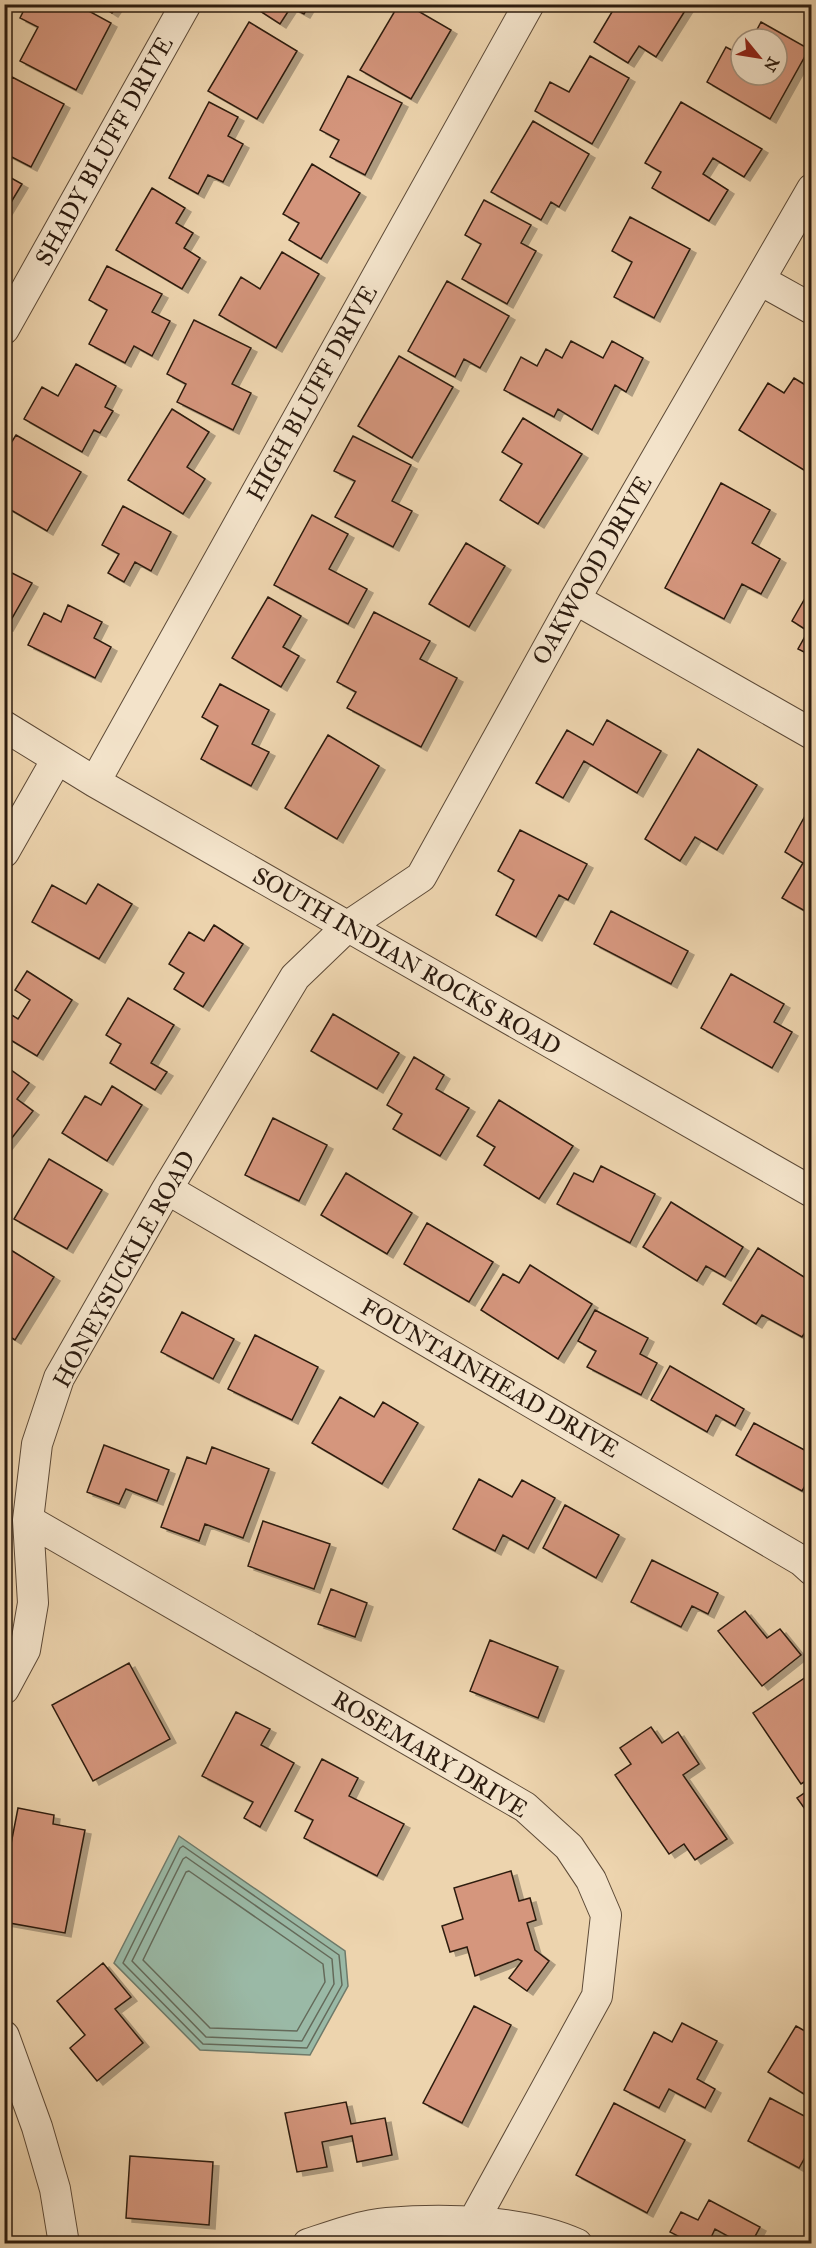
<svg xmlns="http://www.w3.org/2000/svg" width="816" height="2248" font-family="'IM FELL Great Primer',serif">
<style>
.water{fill:#9ab9a6;stroke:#6e7a6a;stroke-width:1.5}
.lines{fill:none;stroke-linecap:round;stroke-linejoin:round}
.shore{stroke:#646a5a;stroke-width:1.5}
.building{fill:#d5967d;stroke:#2d1c0f;stroke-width:1.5;filter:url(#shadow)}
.minor-casing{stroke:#5d4a37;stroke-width:32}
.minor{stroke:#f3e3ca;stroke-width:30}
.labels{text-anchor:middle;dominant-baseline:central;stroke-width:5;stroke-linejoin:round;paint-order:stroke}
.street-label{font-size:24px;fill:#2d1c0f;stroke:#f3e3ca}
</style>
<defs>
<filter id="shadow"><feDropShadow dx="6" dy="4" stdDeviation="0" flood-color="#0004"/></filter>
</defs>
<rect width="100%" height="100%" fill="#edd4ae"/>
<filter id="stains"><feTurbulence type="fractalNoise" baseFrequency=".00333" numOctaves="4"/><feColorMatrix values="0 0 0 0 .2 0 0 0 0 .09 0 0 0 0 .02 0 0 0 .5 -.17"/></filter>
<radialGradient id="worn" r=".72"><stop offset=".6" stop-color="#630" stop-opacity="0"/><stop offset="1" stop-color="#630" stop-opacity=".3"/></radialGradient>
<!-- water -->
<path class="water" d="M179,1836l166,115 3,35 -38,69 -110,-5 -86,-87z"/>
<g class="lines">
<!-- shore -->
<path class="shore" d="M183,1846l156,109 3,30 -35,63 -104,-4 -80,-81 57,-115z
M186,1857l146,102 2,25 -32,57 -96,-4 -74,-76 51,-102z
M189,1871l134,93 2,18 -28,49 -87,-3 -67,-68 43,-88z"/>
</g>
<!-- building -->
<path class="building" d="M27,4h49l35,19 -35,67 -56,-29 18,-34 -18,-9z
M98,4h20l-6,9z
M249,4h61l-6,10 -13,-7 -11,17z
M399,4h7l45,26 -40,69 -51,-29z
M610,4h76l2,2 -32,51 -17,-11 -11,17 -34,-21 21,-35z
M249,22l48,29 -40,68 -49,-28z
M761,22l48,27 -39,70 -63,-37 19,-35 15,8v20h36v-36h-25z
M590,56l39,22 -37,66 -57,-33 15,-29 19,10z
M348,76l54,27 -37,72 -35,-18 9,-17 -19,-10z
M12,77l52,27 -33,63 -27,-14v-61z
M209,102l29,15 -10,19 15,8 -20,38 -15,-7 -10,19 -29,-16z
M681,102l81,47 -18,28 -31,-19 -10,16 25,16 -19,31 -57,-33 9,-16 -16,-9z
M533,121l56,33 -30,53 -8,-5 -10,18 -50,-28z
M312,164l48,29 -39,66 -32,-19 10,-17 -16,-9z
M4,174l18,10 -18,30z
M152,188l33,20 -9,15 17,10 -9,15 16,10 -18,31 -66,-39z
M484,200l47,25 -10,18 15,8 -29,53 -45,-25 19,-35 -16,-9z
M630,217l60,32 -36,69 -40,-21 18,-35 -20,-11z
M282,252l37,22 -43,74 -57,-33 22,-38 19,12z
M107,266l55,28 -10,18 18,9 -18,35 -18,-10 -9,17 -36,-19 18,-34 -18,-10z
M447,281l62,35 -29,52 -16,-9 -9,18 -47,-26z
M194,320l57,28 -19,36 19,9 -18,37 -56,-28 9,-18 -19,-10z
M571,341l32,17 9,-17 31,17 -17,34 -11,-7 -23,45 -34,-21 -4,8 -50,-27 17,-33 16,9 9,-17 16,9z
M399,356l54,31 -41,71 -54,-32z
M76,364l40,22 -11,21 8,4 -13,22 -6,-3 -12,22 -58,-33 18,-32 16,9z
M794,378l18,11v86l-73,-45 29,-47 16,10z
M172,409l37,23 -22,35 18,12 -22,35 -55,-34z
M523,418l59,36 -44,70 -38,-24 22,-36 -20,-12z
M16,435l65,37 -34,59 -43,-25v-14l6,-9 -6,-3v-26z
M353,436l58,29 -19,36 20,10 -19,36 -58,-30 20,-36 -21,-10z
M721,483l49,27 -18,33 28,16 -19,35 -19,-10 -18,35 -59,-31z
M123,506l48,26 -20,39 -16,-9 -11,20 -16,-9 11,-19 -17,-9z
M312,515l36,19 -19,35 38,20 -19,35 -74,-39z
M466,543l39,23 -36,61 -40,-23z
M4,569l28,14 -25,44 -3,-1z
M812,586v70l-14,-7 10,-18 -16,-10z
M268,597l33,19 -18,31 16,9 -18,31 -49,-29z
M68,605l34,17 -8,16 17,9 -16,31 -67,-33 16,-32 17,9z
M374,612l56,29 -10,18 37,19 -36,69 -74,-39 9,-16 -19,-10z
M220,684l49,26 -17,34 17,8 -18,34 -50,-27 17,-33 -16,-9z
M607,720l54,31 -24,42 -53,-32 -21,37 -27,-15 31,-53 26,15z
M328,735l51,31 -42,73 -52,-31z
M698,749l59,36 -40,65 -22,-13 -15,24 -35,-22z
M805,816l7,4v95l-30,-17 21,-35 -18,-11z
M520,830l67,34 -19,36 -9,-5 -23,42 -40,-22 18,-35 -16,-9z
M98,884l34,20 -33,55 -67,-37 20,-37 34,19z
M611,911l77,40 -17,33 -77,-40z
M214,925l29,19 -40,63 -29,-18 10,-16 -15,-9 20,-32 15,9z
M27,971l45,29 -35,56 -33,-20v-26l14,9 12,-19 -15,-10z
M731,974l53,30 -10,18 18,10 -20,36 -71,-40z
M128,998l46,27 -23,38 16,9 -12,18 -45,-27 11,-19 -15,-9z
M333,1014l66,39 -22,36 -66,-38z
M414,1057l30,18 -8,14 33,19 -29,48 -47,-27 9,-15 -15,-9z
M4,1065l25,18 -12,16 16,12 -29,37z
M112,1086l30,19 -35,56 -45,-28 23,-37 16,9z
M499,1100l74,46 -34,53 -55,-34 11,-18 -18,-11z
M273,1118l54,27 -28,56 -54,-26z
M49,1159l53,31 -35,59 -53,-30z
M601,1166l54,28 -25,49 -73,-39 17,-31 19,9z
M346,1173l66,40 -25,41 -66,-39z
M671,1202l72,45 -18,30 -19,-11 -9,15 -54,-34z
M427,1223l66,39 -24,40 -65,-38z
M6,1247l48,30 -39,63 -11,-7z
M758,1248l54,34v40l-10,15 -40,-22 -6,9 -33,-20z
M530,1265l62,39 -34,55 -77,-49 22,-36 16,9z
M595,1310l53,28 -8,16 17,9 -16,32 -54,-28 9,-16 -18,-10z
M182,1312l52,27 -21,40 -52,-27z
M255,1335l63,32 -26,53 -64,-31z
M670,1366l74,43 -9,17 -19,-11 -9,17 -56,-32z
M340,1397l34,20 9,-15 35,21 -36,61 -70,-41z
M754,1423l58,31v21l-10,16 -66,-36z
M104,1445l65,25 -12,31 -31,-12 -7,15 -32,-12z
M212,1447l57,22 -26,69 -38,-14 -6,17 -38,-14 26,-70 19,7z
M479,1479l33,18 10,-17 33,18 -27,51 -25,-14 -8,16 -42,-22z
M565,1505l54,30 -23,43 -53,-30z
M263,1521l67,23 -16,45 -66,-23z
M652,1560l66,33 -10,21 -16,-8 -11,21 -50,-25z
M331,1589l36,14 -12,34 -37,-13z
M745,1611l22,27 13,-9 21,26 -39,31 -44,-55z
M490,1640l68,27 -20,51 -68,-27z
M129,1663l41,76 -77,42 -41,-76z
M812,1673v104l-11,7 -48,-71z
M236,1712l34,17 -9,16 33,18 -34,64 -16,-9 9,-16 -51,-26z
M651,1727l11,16 16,-11 21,32 -16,11 44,64 -32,21 -11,-16 -15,10 -54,-79 16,-11 -11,-16z
M322,1759l36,19 -9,18 55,28 -27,52 -73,-38 9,-18 -18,-9z
M812,1788v31l-15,-21z
M18,1808l36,7 -1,9 32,6 -20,103 -61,-11v-42z
M511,1871l8,30 11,-3 6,22 -9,3 8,27 14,11 -22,30 -18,-13 13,-17 -4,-2 -43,17 -8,-29 -17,5 -8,-26 21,-7 -9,-31z
M103,1963l28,34 -16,12 28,34 -46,38 -27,-33 15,-13 -28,-34z
M474,2006l37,19 -49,98 -39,-20z
M682,2023l35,18 -20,38 18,10 -10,19 -36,-19 -10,19 -35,-18 30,-58 18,10z
M796,2026l16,9v64l-44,-27z
M770,2098l42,22v25l-13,23 -51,-27z
M346,2102l5,22 34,-6 7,37 -35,7 -5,-26 -30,6 5,25 -30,5 -12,-59z
M614,2103l71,37 -38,73 -71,-38z
M130,2156l83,6 -4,63 -83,-7z
M709,2200l51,27 -9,17h-9l-27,-15 -7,15h-15l-23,-12 11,-20 17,8z"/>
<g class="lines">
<!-- minor casing -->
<g class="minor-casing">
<path id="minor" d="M760,280l52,29
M4,329l182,-325
M575,599l237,135
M4,726l91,56 717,410
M95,782l434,-778
M4,852l53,-93
M167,1189l635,372 10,9
M28,1520l497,287 44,40 22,33 15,35 -9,81 -136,248
M4,1689l21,-39 8,-47 -5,-83 9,-76 22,-66 108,-189 128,-212 53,-51 73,-49 154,-278 237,-410
M4,2036l33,91 18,62 9,55
M308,2244c24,-8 54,-19 79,-21 58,-5 137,-3 190,21"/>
</g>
<!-- minor -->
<use href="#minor" class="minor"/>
</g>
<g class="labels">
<!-- street labels -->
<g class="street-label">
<text transform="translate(104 151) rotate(-61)">SHADY BLUFF DRIVE</text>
<text transform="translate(312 393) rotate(-61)">HIGH BLUFF DRIVE</text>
<text transform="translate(592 570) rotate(-60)">OAKWOOD DRIVE</text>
<text transform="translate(407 961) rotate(30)">SOUTH INDIAN ROCKS ROAD</text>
<text transform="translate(124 1269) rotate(-61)">HONEYSUCKLE ROAD</text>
<text transform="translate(490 1378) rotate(30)">FOUNTAINHEAD DRIVE</text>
<text transform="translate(430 1754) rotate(31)">ROSEMARY DRIVE</text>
</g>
</g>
<!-- margin -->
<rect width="816" height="2248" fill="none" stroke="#edd4ae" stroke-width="24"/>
<rect x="6" y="6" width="804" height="2236" fill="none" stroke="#2d1c0f" stroke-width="3"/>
<rect x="12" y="12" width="792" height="2224" fill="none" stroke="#2d1c0f" stroke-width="1.5"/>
<!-- north arrow -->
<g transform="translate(759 57) rotate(120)"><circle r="28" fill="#f3e3ca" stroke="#a4937f" stroke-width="1.5"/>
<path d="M0-4.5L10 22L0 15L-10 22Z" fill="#8f2418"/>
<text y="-9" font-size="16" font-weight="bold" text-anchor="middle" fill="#2d1c0f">N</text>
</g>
<rect width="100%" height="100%" filter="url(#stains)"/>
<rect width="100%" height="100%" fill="url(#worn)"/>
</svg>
